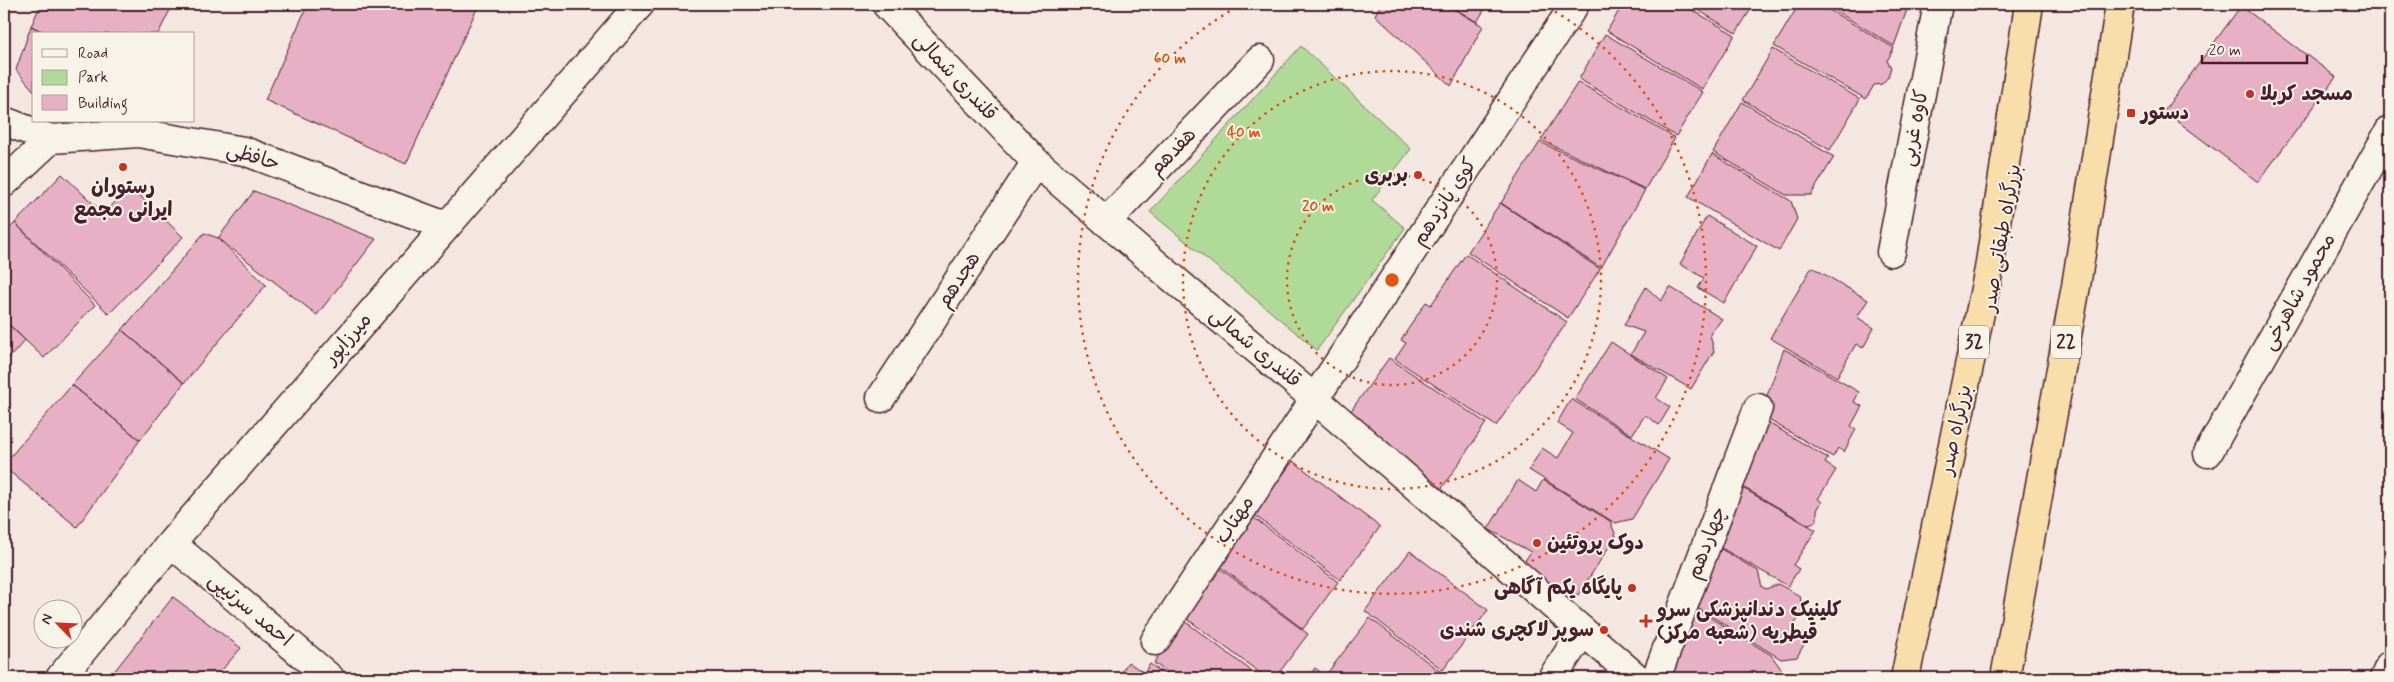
<svg xmlns="http://www.w3.org/2000/svg" width="2394" height="682" font-family="Mynerve,'Playpen Sans Arabic',sans-serif">
<style>
.green{fill:#b0da97;stroke:#7d7c61}
.building{fill:#e7b0c5;stroke:#4a1f2b}
.lines{fill:none;stroke-linecap:round;stroke-linejoin:round}
.minor-casing{stroke:#4a1f2b;stroke-width:31}
.trunk-casing{stroke:#4a1f2b;stroke-width:31}
.minor{stroke:#f7f3e8;stroke-width:28}
.trunk{stroke:#f8deab;stroke-width:28}
.ring{fill:none;stroke:#e0560e;stroke-width:2.5;stroke-dasharray:2.5 5}
.poi-dot{fill:#c8321e;stroke:#f7f3e8;stroke-width:2}
.labels{text-anchor:middle;dominant-baseline:central;stroke-width:4;stroke-linejoin:round;paint-order:stroke}
.shield{fill:#f7f3e8;stroke:#7e5f64;stroke-width:1}
.shield-label{font-size:19px;font-weight:bold;fill:#4a1f2b}
.street-label{font-size:20px;fill:#4a1f2b;stroke:#f7f3e8}
.poi-label{font-size:20px;font-weight:bold;fill:#4a1f2b;stroke:#f7f3e8;text-anchor:start}
.centre{fill:#e0560e;stroke:#f7f3e8;stroke-width:2.5}
.ring-label{font-size:15px;text-anchor:middle;font-weight:bold;fill:#e0560e;stroke:#f7f3e8;stroke-width:4;stroke-linejoin:round;paint-order:stroke}
</style>
<rect width="100%" height="100%" fill="#f4e6e1"/>
<filter id="ink" filterUnits="userSpaceOnUse"><feTurbulence type="fractalNoise" baseFrequency=".02" numOctaves="2"/><feDisplacementMap in="SourceGraphic" scale="10" xChannelSelector="R" yChannelSelector="G"/><feConvolveMatrix kernelMatrix="1 2 1 2 8 2 1 2 1" color-interpolation-filters="sRGB"/></filter>
<g filter="url(#ink)">
<!-- green -->
<path class="green" d="M1301,46l110,103 -39,51 33,28 -88,122 -167,-138z"/>
<!-- building -->
<path class="building" d="M41,4h125l6,2 -14,28h-110l-17,-8z
M308,4h171l-73,160 -141,-64z
M1381,4h64l38,22 -32,60 -76,-71z
M1447,4h41l-11,18z
M1623,4h59l53,31 -33,54 -95,-58z
M1688,4h66l-18,29z
M1799,4h20l75,44 -7,13 4,6 -3,10 -6,7 -8,1 -8,14 -92,-53z
M1824,4h85l-15,42z
M2241,6l95,71 -78,105 -94,-71z
M31,26l17,8h-14v57l-18,-21z
M1605,34l98,58 -27,44 -97,-57z
M1773,49l87,50 -30,51 -87,-50z
M1578,82l97,56 -30,51 -104,-49z
M1742,102l92,55 -23,38h-25l-73,-43z
M1540,142l105,48 -44,78 -100,-65z
M1712,154l79,47 6,18 -18,32 -91,-54z
M62,174l42,40 26,-28 53,51 -74,77 -94,-91z
M254,191l122,48 -59,76 -99,-77z
M1500,203l100,66 -32,49 -100,-66z
M1707,216l50,30 -33,57 -26,-15 6,-10 -24,-14z
M15,223l80,82 -51,53 -40,-38v-86z
M204,233l14,5 48,47 -82,98 -62,-53z
M1466,254l101,68 -71,104 -101,-67 11,-16 -5,-3 25,-38 5,3z
M1812,267l56,33 -11,17 17,11 -11,20 -7,-4 -19,33 -67,-39z
M1646,287l15,14 9,-14 52,32 -12,15 4,17 -23,38 -60,-35 13,-22 -20,-7z
M4,320l21,20 -21,24z
M122,330l62,53 -44,57 -68,-55z
M1611,342l57,37 -12,19 14,9 -11,18 -14,-10 -13,20 -57,-36z
M1784,349l75,43 -5,10 8,4 -11,20 5,3 -12,23 -6,-4 -5,9 -73,-42z
M1389,358l97,65 -50,74 -91,-78z
M72,385l68,55 -63,87 -73,-60v-3z
M1571,399l98,60 -37,60 -17,4 -86,-53 13,-22 16,10 15,-25 -16,-10z
M1760,418l68,40 -3,5 11,7 -18,29 4,3 -5,8v9l-3,4 -5,2 -68,-39z
M1293,461l87,66 -40,53 -87,-66z
M1518,480l18,12 7,-12 67,41 6,15 -38,59 -31,-11 -26,-18 10,-14 -43,-23z
M1739,486l77,44 -23,35 6,4 -11,17 -72,-41z
M1253,517l85,65 -35,47 -86,-65z
M1716,546l42,25 4,16 4,2 12,-5 22,12 3,15 -11,17 16,9 -11,20 -16,2 -88,-54z
M1410,551l78,59 -45,60 -78,-59z
M1218,567l90,67 -33,44h-8l-85,-63z
M173,597l68,51 -26,30h-106z
M1693,607l78,48 13,18 -2,5h-115z
M1370,618l76,58 -2,2h-136l7,-10 10,8z
M1182,619l79,59h-86l-21,-15z
M1128,662l16,11 6,-9 20,14h-52z"/>
<g class="lines">
<!-- minor casing -->
<g class="minor-casing">
<path id="minor" d="M886,4l150,158 279,237 322,279
M4,121l47,18 87,-6 106,18 202,75
M4,183l47,-44
M1106,222l154,-162
M1891,252l47,-248
M881,398l155,-236
M2208,453l182,-323
M171,543l159,135
M1155,641l420,-637
M60,678l111,-135 469,-539
M1552,678l31,-47
M1656,678l102,-270
M2384,678l6,-13"/>
</g>
<!-- trunk casing -->
<g class="trunk-casing">
<path id="trunk" d="M1905,678l84,-409 40,-265
M2005,678l71,-392 44,-282"/>
</g>
<!-- minor -->
<use href="#minor" class="minor"/>
<!-- trunk -->
<use href="#trunk" class="trunk"/>
</g>
</g>
<!-- distance rings -->
<g class="ring">
<circle cx="1392" cy="280" r="105"/>
<circle cx="1392" cy="280" r="209"/>
<path d="M1542 4A314 314 0 1 1 1242 4"/>
</g>
<!-- markers -->
<g class="poi-dot">
<circle cx="2250" cy="94" r="5"/>
<rect x="2126" y="108" width="10" height="10" rx="2.5"/>
<circle cx="123" cy="167" r="5"/>
<circle cx="1418" cy="175" r="5"/>
<circle cx="1537" cy="543" r="5"/>
<circle cx="1632" cy="588" r="5"/>
<path d="M1643.5 613.5h5v5h5v5h-5v5h-5v-5h-5v-5h5z"/>
<circle cx="1604" cy="630" r="5"/>
</g>
<g class="labels">
<!-- shield labels -->
<g class="shield">
<rect x="1959" y="325.5" width="30" height="33" rx="4"/>
<rect x="2051" y="325.5" width="30" height="33" rx="4"/>
</g>
<g class="shield-label">
<text x="1974" y="342">32</text>
<text x="2066" y="342">22</text>
</g>
<!-- street labels -->
<g class="street-label">
<text transform="translate(955 77) rotate(47)">قلندری شمالی</text>
<text transform="translate(1915 128) rotate(-79)">کاوه غربی</text>
<text transform="translate(1173 152) rotate(-46)">هفدهم</text>
<text transform="translate(253 157) rotate(17)">حافظی</text>
<text transform="translate(1445 202) rotate(-57)">کوی پانزدهم</text>
<text transform="translate(2002 238) rotate(-80)">بزرگراه طبقاتی صدر</text>
<text transform="translate(959 280) rotate(-57)">هجدهم</text>
<text transform="translate(2299 292) rotate(-61)">محمود شاهرخی</text>
<text transform="translate(348 339) rotate(-49)">میرزاپور</text>
<text transform="translate(1255 348) rotate(40)">قلندری شمالی</text>
<text transform="translate(1956 430) rotate(-78)">بزرگراه صدر</text>
<text transform="translate(1235 520) rotate(-56)">مهتاب</text>
<text transform="translate(1707 543) rotate(-69)">چهاردهم</text>
<text transform="translate(250 610) rotate(40)">احمد سرتیپی</text>
</g>
<!-- poi labels -->
<g class="poi-label">
<text x="2260" y="94">مسجد کربلا</text>
<text x="2141" y="113">دستور</text>
<text x="1408" y="175" text-anchor="end">بربری</text>
<text x="123" y="187" text-anchor="middle">رستوران<tspan x="123" dy="23">ایرانی مجمع</tspan></text>
<text x="1547" y="543">دوک پروتئین</text>
<text x="1622" y="588" text-anchor="end">پایگاه یکم آگاهی</text>
<text x="1657" y="610">کلینیک دندانپزشکی سرو<tspan x="1657" dy="23">قیطریه (شعبه مرکز)</tspan></text>
<text x="1594" y="630" text-anchor="end">سوپر لاکچری شندی</text>
</g>
</g>
<circle cx="1392" cy="280" r="8" class="centre"/>
<g class="ring-label">
<text x="1170" y="63">60 m</text>
<text x="1244" y="137">40 m</text>
<text x="1318" y="211">20 m</text>
</g>
<!-- margin -->
<rect width="2394" height="682" fill="none" stroke="#f7f3e8" stroke-width="20"/>
<rect x="10" y="10" width="2374" height="662" fill="none" stroke="#4a1f2b" stroke-width="2" filter="url(#ink)"/>
<!-- legend -->
<rect x="32" y="32" width="162" height="90" fill="#f7f3e8" stroke="#b29e9c"/>
<rect x="42" y="49" width="25" height="8" fill="#f7f3e8" stroke="#b29e9c"/>
<text x="78" y="58" font-size="15" fill="#4a1f2b">Road</text>
<rect x="42" y="70" width="25" height="15" fill="#b0da97" stroke="#b29e9c"/>
<text x="78" y="82" font-size="15" fill="#4a1f2b">Park</text>
<rect x="42" y="95" width="25" height="15" fill="#e7b0c5" stroke="#b29e9c"/>
<text x="78" y="108" font-size="15" fill="#4a1f2b">Building</text>
<!-- north arrow -->
<g transform="translate(58 624) rotate(294)"><circle r="24" fill="#f7f3e8" stroke="#b29e9c"/>
<path d="M0-4L9 19L0 12L-9 19Z" fill="#c8321e"/>
<text y="-8" font-size="14" font-weight="bold" text-anchor="middle" fill="#4a1f2b">N</text>
</g>
<!-- scale -->
<path d="M2202 55v8h105v-8" fill="none" stroke="#4a1f2b" stroke-width="2.5"/>
<text x="2209" y="55" font-size="15" fill="#4a1f2b" stroke="#f7f3e8" stroke-width="4" paint-order="stroke">20 m</text>
</svg>
